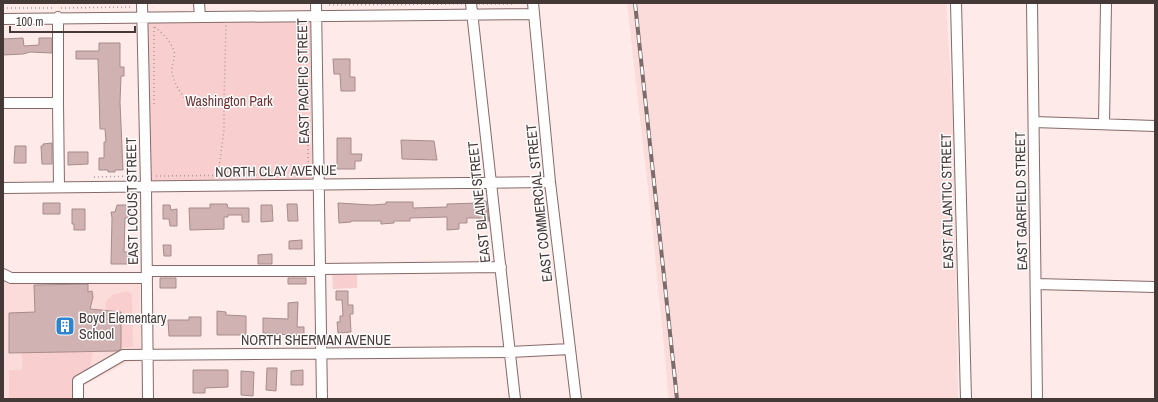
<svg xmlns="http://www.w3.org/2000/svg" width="1158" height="402" font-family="'Archivo Narrow',sans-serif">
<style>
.built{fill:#fbdcda}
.green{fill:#f8cfce}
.building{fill:#cfb2b1;stroke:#a88c8b}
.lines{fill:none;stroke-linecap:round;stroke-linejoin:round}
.minor-casing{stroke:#856a69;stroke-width:12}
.path{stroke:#ab9b9a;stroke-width:1.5;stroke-dasharray:1 3;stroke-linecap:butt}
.minor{stroke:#fff;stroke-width:10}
.rail-casing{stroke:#7a6c6b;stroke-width:4}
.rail{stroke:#fdfdfd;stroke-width:2.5;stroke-dasharray:8;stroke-linecap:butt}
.labels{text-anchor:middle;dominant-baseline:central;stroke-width:3;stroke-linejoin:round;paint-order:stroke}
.street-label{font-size:14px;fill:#453938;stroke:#fdfdfd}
.park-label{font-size:14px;fill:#703233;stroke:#fdfdfd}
.poi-label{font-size:14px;fill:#453938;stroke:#fdfdfd;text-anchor:start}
</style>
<rect width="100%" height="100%" fill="#fdeae9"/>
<!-- built -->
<path class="built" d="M627,3h319l7,112 5,284h-289l-17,-175z
M140,275l1,86 -13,1 -45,24 -1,13h-79v-122z"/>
<!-- green -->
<path class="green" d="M311,19l1,160 -162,2 -2,-160z
M332,271h25v17l-24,1z
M126,291l6,3 1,53 -12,1v-36l-16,-1 1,-10 6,-6z
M93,351l-3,17 -12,7 -5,24h-64v-29h13v-18z"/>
<!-- building -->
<path class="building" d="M23,38l1,8 15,-1v-7h13v15l-22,-1 -7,2 -20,1v-16z
M99,43h21v24h4v9h-3l-1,26 3,68h-8v2h-7v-2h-9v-12h5v-16h2l-1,-13h-5l-2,-70h-22v-8h23z
M333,59h17v18h5v14h-14l-1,-17h-6z
M337,138h14v16h11l-1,7h-6v8h-18z
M401,140l33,1 3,19 -35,-1z
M52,143v21h-10l-1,-18h2v-2z
M15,146h11v17h-12z
M68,152h20v12l-20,1z
M479,201h7l3,20h-9l-1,-3h-12v5h-8v6l-12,1v-13l-37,1v3h-16v2l-13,1v-3h-30v1l-12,1 -1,-20 34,2 14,-1v-2h27v6l34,-1v-3l32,-1z
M43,203h17v11h-17z
M210,204h17l1,4h21v14h-7v-7h-14v2h-4v12l-34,1 -1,-22h21z
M287,204h10l1,17h-10z
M117,205h9l1,2h2l1,10 -5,1 -1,34h6v12h-19l1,-46 -1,-6h4z
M163,205h7l1,5 6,-1v17h-7l-1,-7h-6z
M261,205h11l1,16 -12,1z
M72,209h13v21h-11v-6h-2z
M302,240v9h-13v-8z
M163,245h8v11h-7z
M272,254v10h-14v-9z
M160,278h16v10h-16z
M288,278h18v6h-18z
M88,284v8l4,-1 1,6 -3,12 31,3v37l-3,2 -109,2v-40l26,-1 -1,-27z
M336,291h12v14h5v9h-3l1,18 -13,1 -1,-11h3v-6h3l-1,-16h-6z
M298,302l-1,25h7v9l-41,-3v-15l25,1v-16z
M217,311l9,1v3l20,1v19h-29z
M189,317h12v19h-32l-1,-16h21z
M267,368h10l-1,23 -10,-1z
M193,370h35v17l-23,1v5h-12z
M303,370v15h-12v-14z
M241,371l13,1 -1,24 -12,-1z"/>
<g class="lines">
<!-- minor casing -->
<g class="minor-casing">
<path id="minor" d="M142,3l4,184 2,212
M199,3l1,14
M316,3l6,396
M471,3l44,396
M533,3l17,179 26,217
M956,3l10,396
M1032,3l5,396
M58,17v86
M3,19l531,-5
M3,103h55l1,84
M1034,122l121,4
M1104,124l2,-121
M3,188l547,-6
M320,269l181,-2
M147,271h173
M3,274l8,4h136
M1036,284l119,3
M78,399v-18l45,-26 387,-3 60,-3"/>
</g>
<!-- path -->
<path class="path" d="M152,3l1,4
M327,3v2l135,-1
M479,4h35
M3,8h52
M61,8l72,-1
M299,26h8
M154,27v78
M155,27c7,6 16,14 19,24 2,7 -3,14 -2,21 1,11 15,34 26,36 9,1 19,-4 26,-7l2,-76
M308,137v38
M218,175l6,-45v-29
M156,176l108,-1
M94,177l40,-1"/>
<!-- minor -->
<use href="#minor" class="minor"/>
<!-- rail casing -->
<g class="rail-casing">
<path id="rail" d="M635,3l42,396"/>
</g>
<!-- rail -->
<use href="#rail" class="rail"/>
</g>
<!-- icons -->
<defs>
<g id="building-square" transform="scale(1)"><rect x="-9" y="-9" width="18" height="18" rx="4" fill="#2e83d1" stroke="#fdfdfd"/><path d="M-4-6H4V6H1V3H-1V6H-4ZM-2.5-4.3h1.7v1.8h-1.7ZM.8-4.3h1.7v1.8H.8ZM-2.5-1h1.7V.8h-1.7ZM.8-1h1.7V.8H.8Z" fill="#fff"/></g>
</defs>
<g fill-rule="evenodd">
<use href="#building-square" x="65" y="326"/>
</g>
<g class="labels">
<!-- street labels -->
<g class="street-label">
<text transform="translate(303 81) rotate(-91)">EAST PACIFIC STREET</text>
<text transform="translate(276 171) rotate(-1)">NORTH CLAY AVENUE</text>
<text transform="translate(132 201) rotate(-91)">EAST LOCUST STREET</text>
<text transform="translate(947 201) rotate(-91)">EAST ATLANTIC STREET</text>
<text transform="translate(1021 201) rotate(-91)">EAST GARFIELD STREET</text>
<text transform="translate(479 202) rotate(-96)">EAST BLAINE STREET</text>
<text transform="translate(539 203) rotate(-96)">EAST COMMERCIAL STREET</text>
<text x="316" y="340">NORTH SHERMAN AVENUE</text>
</g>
<!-- park labels -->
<g class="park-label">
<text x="229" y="101">Washington Park</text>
</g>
<!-- poi labels -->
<g class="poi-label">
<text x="79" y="318">Boyd Elementary<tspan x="79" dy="16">School</tspan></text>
</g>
</g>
<!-- border -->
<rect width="1158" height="402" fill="none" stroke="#453938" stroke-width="8"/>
<!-- scale -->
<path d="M10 26v6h125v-6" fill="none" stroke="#453938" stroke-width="2"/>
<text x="16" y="26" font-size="12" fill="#453938" stroke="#fdfdfd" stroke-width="3" paint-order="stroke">100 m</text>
</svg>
